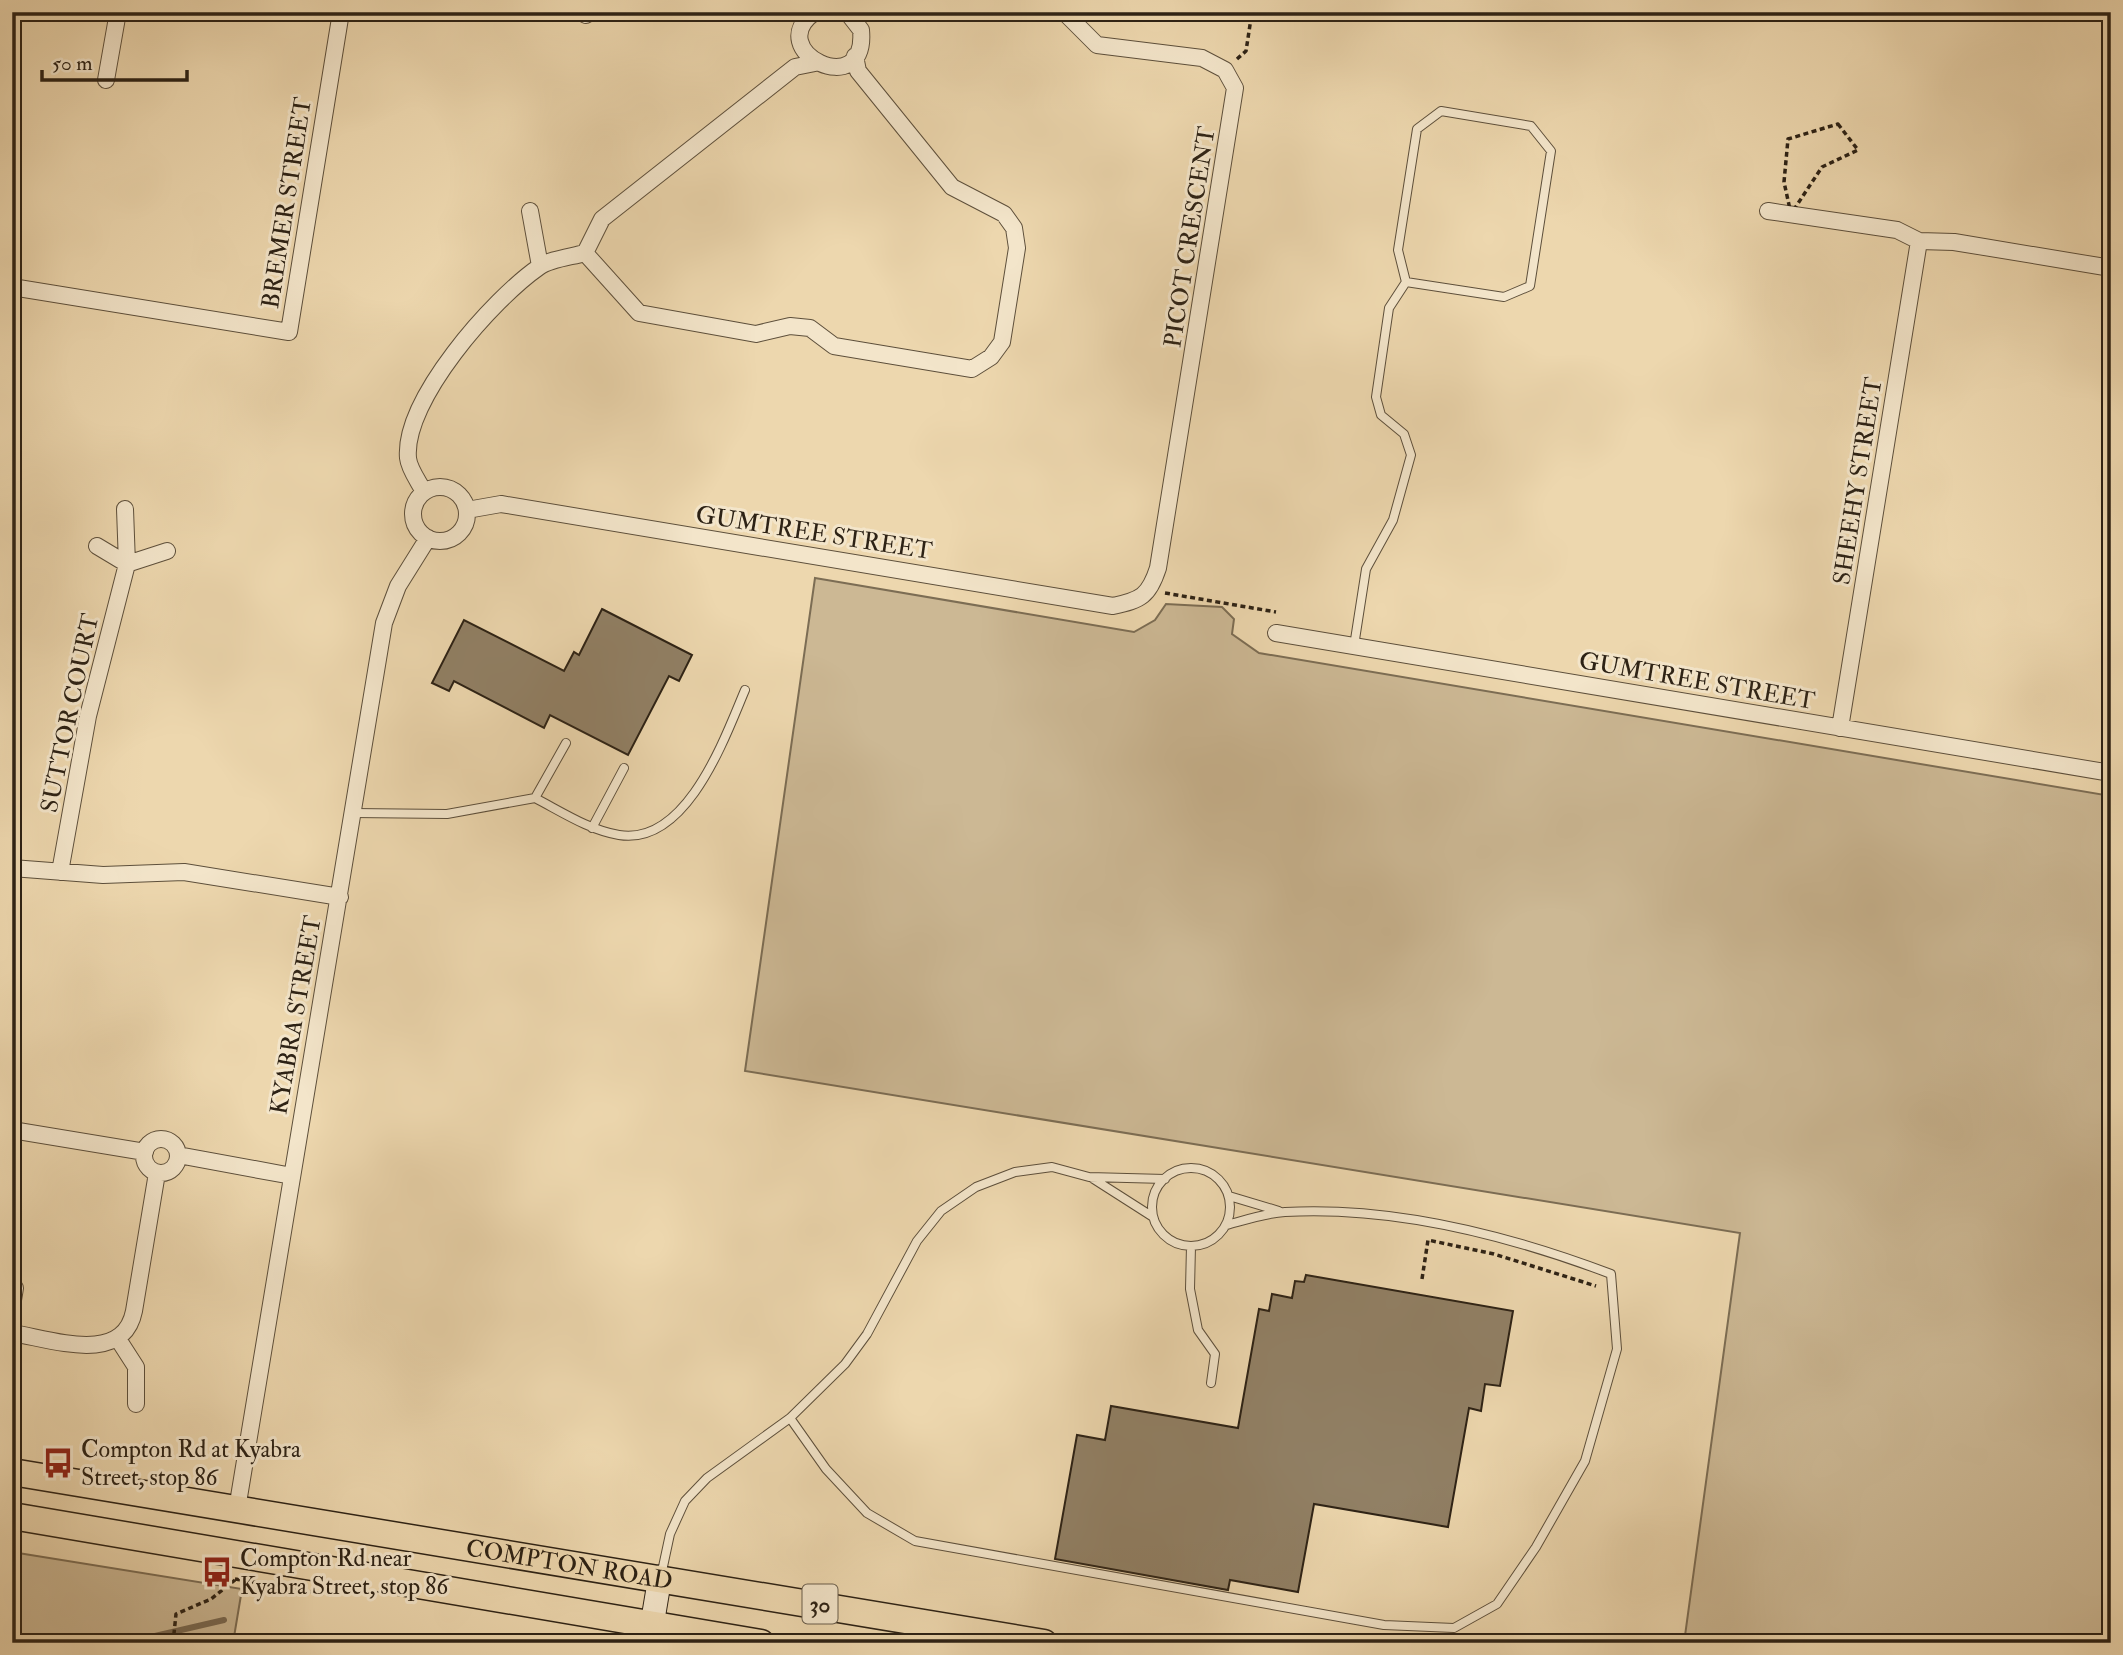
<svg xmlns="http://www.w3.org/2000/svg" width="2123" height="1655" font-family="'IM FELL Double Pica',serif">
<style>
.green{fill:#ccb894;stroke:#7c6d54;stroke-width:2}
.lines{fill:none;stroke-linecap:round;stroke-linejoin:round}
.stream{stroke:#796952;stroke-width:6}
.building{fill:#918065;stroke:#2d2215;stroke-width:2}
.lane-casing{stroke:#5d4f3b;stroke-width:10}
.street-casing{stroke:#5d4f3b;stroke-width:18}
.secondary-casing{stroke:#2d2215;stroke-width:25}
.primary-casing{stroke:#2d2215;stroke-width:29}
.path{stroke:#2d2215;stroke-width:3.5;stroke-dasharray:5 3.5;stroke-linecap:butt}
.lane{stroke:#f3e5ca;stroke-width:8}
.street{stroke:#f3e5ca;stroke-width:16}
.secondary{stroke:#f3e5ca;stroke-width:23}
.primary{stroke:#edd7ae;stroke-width:26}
.labels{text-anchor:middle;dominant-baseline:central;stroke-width:6;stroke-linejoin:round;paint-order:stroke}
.shield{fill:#f3e5ca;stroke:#685c4b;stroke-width:2}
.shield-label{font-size:23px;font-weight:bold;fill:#2d2215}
.street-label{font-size:24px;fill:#2d2215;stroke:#f3e5ca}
.poi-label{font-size:24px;fill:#2d2215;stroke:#f3e5ca;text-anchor:start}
</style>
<rect width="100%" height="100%" fill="#edd7ae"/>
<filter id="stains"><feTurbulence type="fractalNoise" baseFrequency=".00286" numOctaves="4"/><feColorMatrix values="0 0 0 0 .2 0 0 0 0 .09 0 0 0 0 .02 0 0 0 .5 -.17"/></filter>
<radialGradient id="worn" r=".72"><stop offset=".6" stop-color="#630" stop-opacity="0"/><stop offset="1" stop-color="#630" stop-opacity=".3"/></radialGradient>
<!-- green -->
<path class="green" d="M815,578l319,54 21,-12 11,-16 56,3 12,12 -2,15 27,19 852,143v847h-427l56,-410 -995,-162z
M12,1552l230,37 -9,54h-221z"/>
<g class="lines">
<!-- stream -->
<path class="stream" d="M149,1643l6,-7 69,-16"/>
</g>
<!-- building -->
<path class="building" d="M602,609l90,46 -13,26 -10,-5 -41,79 -78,-40 -6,13 -90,-47 -5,10 -17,-8 32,-63 100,51 10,-19 5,3z
M1306,1275l207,36 -13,75 -15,-2 -4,27 -12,-3 -21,119 -134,-23 -16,88 -68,-12 -2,10 -173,-31 22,-124 28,5 6,-34 127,22 21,-119 10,2 3,-17 20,4 3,-17 9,1z"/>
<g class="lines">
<!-- lane casing -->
<g class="lane-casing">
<path id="lane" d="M1354,646l12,-77 27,-49 18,-65 -7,-21 -23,-19 -5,-18 13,-89 17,-26 98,15 26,-11 21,-135 -20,-25 -90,-15 -24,18 -19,121 8,32
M535,798c27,14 54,32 84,37 68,11 106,-98 126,-145
M353,813l94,1 88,-16 31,-55
M592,828l32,-60
M1152 1207a39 39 0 1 1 78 0a39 39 0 1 1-78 0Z
M1092,1178l61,39
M1229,1196l50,15
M1191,1246l-1,43 8,41 17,24 -4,29
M790,1418l36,51 41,44 48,28 469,84 70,3 43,-24 39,-57 49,-86 32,-112 -6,-75c-103,-39 -216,-68 -326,-62 -19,1 -40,8 -58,13
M661,1576l9,-42 15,-33 22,-23 83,-60 55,-54 22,-30 50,-93 24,-30 35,-24 39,-15 37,-5 37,10 76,2"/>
</g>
<!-- street casing -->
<g class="street-casing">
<path id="street" d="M580,12l6,3
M815,12c-55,38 53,92 46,18l-14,-18
M106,80l12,-68
M530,211l10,55
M1768,211l129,19 22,11 35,1 157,26
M585,253l54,60 117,21 34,-8 20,2 24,18 138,23 19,-12 11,-15 15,-94 -3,-20 -10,-14 -52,-27 -94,-116 -3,-15
M12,287l277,45 52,-320
M413 514a27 27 0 1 1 54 0a27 27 0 1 1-54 0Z
M424,492c-5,-10 -15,-23 -16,-34 -5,-58 85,-159 131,-191 11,-8 32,-10 46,-14l17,-34 193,-152 20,-4
M467,510l34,-6 612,102c28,-6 36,-10 45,-38l77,-480 -10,-18 -23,-12 -105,-13 -33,-33
M97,546l30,18 40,-13
M1276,633l835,140
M1840,728l79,-487
M12,868l91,7 81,-3 156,25
M60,872l28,-156 39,-152 -2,-55
M12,1130l133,22
M144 1156a17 17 0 1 1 34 0a17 17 0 1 1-34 0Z
M178,1155l114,21
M12,1306l3,-18
M12,1333c39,6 111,33 122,-22l23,-138
M118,1339l18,28v37
M237,1509l147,-886 14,-37 30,-48"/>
</g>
<!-- secondary casing -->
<g class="secondary-casing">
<path id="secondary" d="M649,1643l11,-66"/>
</g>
<!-- primary casing -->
<g class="primary-casing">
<g id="primary">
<path id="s1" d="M12,1472l1032,171"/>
<path d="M12,1516l749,127"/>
</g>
</g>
<!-- path -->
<path class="path" d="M1237,59l9,-8 6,-39
M1838,124l20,26 -36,17 -31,47 -7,-32 4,-43z
M1165,593l111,19
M1422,1279l6,-39 66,14 102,32
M235,1579l97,16
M585,1637l10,6
M173,1643l3,-29 35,-15 24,-19"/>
<!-- lane -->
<use href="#lane" class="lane"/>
<!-- street -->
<use href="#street" class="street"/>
<!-- secondary -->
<use href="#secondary" class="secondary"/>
<!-- primary -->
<use href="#primary" class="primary"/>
</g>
<!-- icons -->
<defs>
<g id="bus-bare" transform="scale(2.415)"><path d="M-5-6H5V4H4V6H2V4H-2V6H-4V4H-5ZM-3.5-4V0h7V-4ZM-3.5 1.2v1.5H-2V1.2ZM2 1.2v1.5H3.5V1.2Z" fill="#8f2418" stroke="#f3e5ca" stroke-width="2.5" paint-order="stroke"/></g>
</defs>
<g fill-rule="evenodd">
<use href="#bus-bare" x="58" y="1463"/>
<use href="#bus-bare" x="217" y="1572"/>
</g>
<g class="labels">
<!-- shield labels -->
<rect class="shield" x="802.5" y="1584.5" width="35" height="39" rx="5"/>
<g class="shield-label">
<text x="820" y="1604">30</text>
</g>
<!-- street labels -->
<g class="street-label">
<text transform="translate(287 203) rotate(-81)">BREMER STREET</text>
<text transform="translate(1190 237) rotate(-81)">PICOT CRESCENT</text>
<text transform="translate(1858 481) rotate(-81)">SHEEHY STREET</text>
<text transform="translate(814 533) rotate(9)">GUMTREE STREET</text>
<text transform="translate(1697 681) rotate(10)">GUMTREE STREET</text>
<text transform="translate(70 713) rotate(-78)">SUTTOR COURT</text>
<text transform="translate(296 1015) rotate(-80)">KYABRA STREET</text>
<text stroke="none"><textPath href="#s1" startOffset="565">COMPTON ROAD</textPath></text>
</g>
<!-- poi labels -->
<g class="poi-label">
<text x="81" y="1449">Compton Rd at Kyabra<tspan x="81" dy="28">Street, stop 86</tspan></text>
<text x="240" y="1558">Compton Rd near<tspan x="240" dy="28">Kyabra Street, stop 86</tspan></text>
</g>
</g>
<!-- margin -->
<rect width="2123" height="1655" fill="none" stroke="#edd7ae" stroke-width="42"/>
<rect x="14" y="14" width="2095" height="1627" fill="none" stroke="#2d2215" stroke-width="3.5"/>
<rect x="21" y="21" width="2081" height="1613" fill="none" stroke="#2d2215" stroke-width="2"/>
<!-- scale -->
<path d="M42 70v10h145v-10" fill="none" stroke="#2d2215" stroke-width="3.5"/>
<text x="52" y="70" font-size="21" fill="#2d2215" stroke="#f3e5ca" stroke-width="5" paint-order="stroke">50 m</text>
<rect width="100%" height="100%" filter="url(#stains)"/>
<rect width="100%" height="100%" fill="url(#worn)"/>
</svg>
